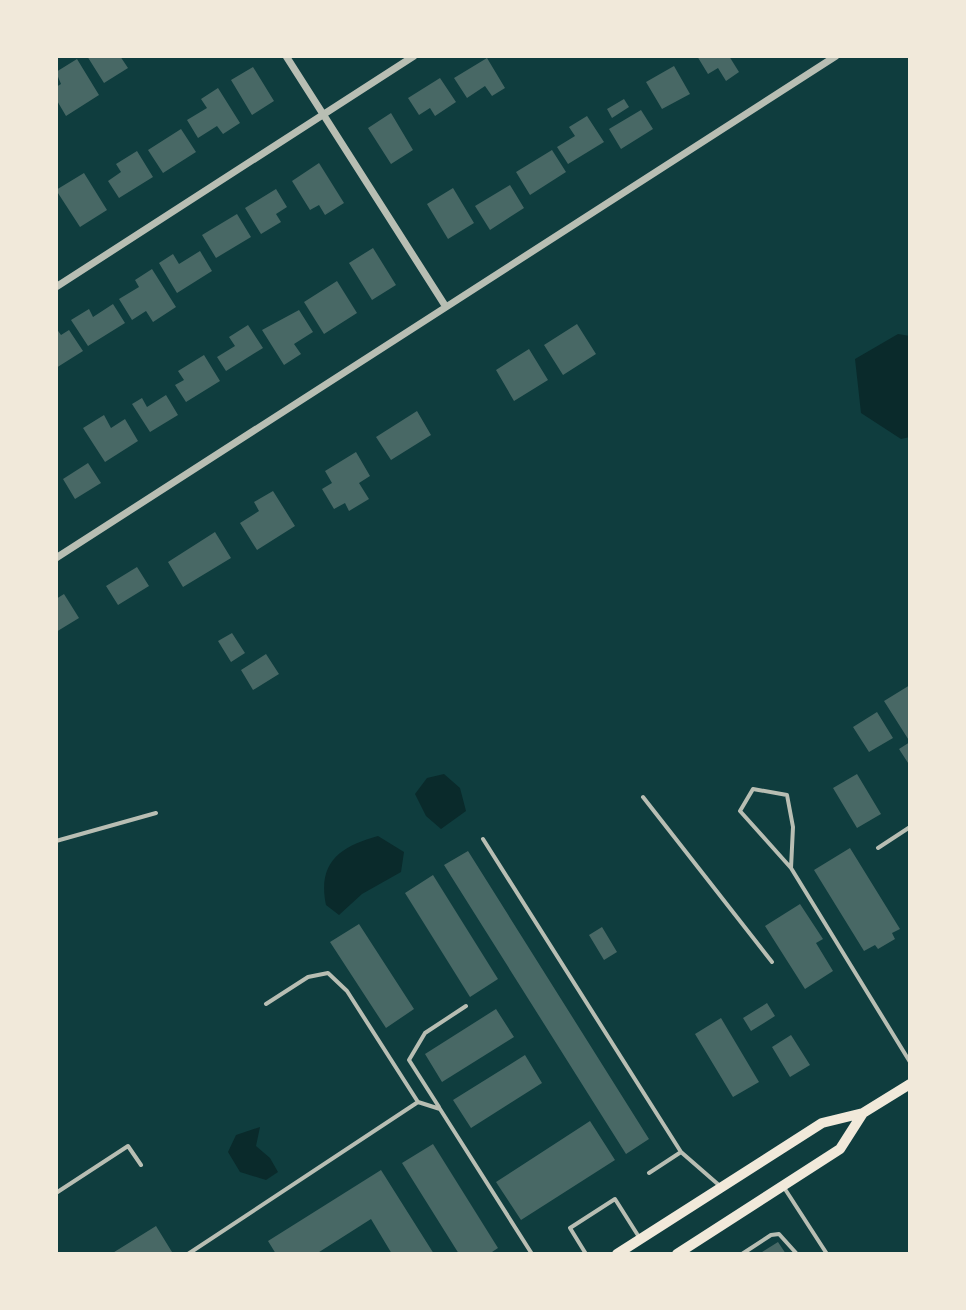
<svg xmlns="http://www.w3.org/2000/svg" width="966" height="1310" font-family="'IBM Plex Sans',sans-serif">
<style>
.water{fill:#0a2a2b}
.building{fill:#486865}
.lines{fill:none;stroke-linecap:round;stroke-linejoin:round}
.service{stroke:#b8beb3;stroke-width:4}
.minor{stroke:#b8beb3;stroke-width:7}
.secondary{stroke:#f1e9da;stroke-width:10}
</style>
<rect width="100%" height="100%" fill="#0f3d3e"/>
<!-- water -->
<path class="water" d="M898,334l12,2v101l-9,2 -40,-26 -6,-54z
M444,774l16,14 6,23 -25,18 -15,-13 -11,-22 12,-16z
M378,836l26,16 -3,20 -39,22 -23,21 -13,-10c-9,-43 15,-59 52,-69z
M260,1127l-4,19 14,12 8,14 -12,8 -26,-8 -12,-20 8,-17z"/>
<!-- building -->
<path class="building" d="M87,56h33l8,12 -24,15z
M697,56h32l10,16 -13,9 -8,-13 -10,6z
M487,58l18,30 -13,8 -7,-10 -18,12 -13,-20z
M77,59l22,36 -33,21 -10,-17v-12l5,-3 -5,-12z
M674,66l16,28 -28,15 -16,-27z
M253,67l21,34 -22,14 -21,-35z
M440,78l16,24 -21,14 -5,-8 -11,7 -11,-17z
M218,88l22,35 -17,11 -6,-8 -19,12 -11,-18 20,-12 -6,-9z
M624,99l5,8 -17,11 -5,-9z
M641,110l12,19 -32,20 -12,-20z
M391,113l22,37 -22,14 -23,-36z
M587,116l17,26 -36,22 -11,-17 18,-11 -6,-9z
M181,129l15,23 -33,21 -15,-23z
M552,150l14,22 -36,23 -14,-23z
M137,151l16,26 -34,21 -11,-17 13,-9 -5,-8z
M319,163l25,40 -19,12 -6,-10 -9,5 -18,-29z
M84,173l23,37 -27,17 -24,-37z
M510,185l14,23 -34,22 -15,-24z
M453,188l21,35 -26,16 -21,-35z
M276,189l11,18 -11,7 5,8 -20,12 -16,-26z
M237,214l14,23 -35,21 -14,-23z
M373,248l23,37 -24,15 -23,-37z
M200,251l12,20 -35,22 -18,-30 14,-9 6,10z
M152,269l24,38 -23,15 -7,-11 -14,9 -13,-21 20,-12 -4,-7z
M337,281l20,32 -33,21 -20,-32z
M113,304l12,19 -37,23 -17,-26 18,-11 4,8z
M299,310l14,22 -19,12 7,10 -17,11 -22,-35z
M577,324l19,30 -33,21 -19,-30z
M248,325l15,23 -37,23 -9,-14 18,-11 -6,-9z
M56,328l5,7 8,-5 14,21 -27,17z
M529,349l19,31 -34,21 -18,-31z
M204,355l16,26 -34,21 -11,-17 9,-5 -6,-9z
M166,395l12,20 -28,17 -18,-28 10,-6 5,9z
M417,411l14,24 -40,25 -15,-23z
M104,415l7,13 14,-9 13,22 -33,21 -22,-34z
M356,452l14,24 -11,7 10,16 -20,12 -4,-8 -11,6 -12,-20 10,-6 -7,-12z
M88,463l13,20 -26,16 -12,-20z
M273,491l22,35 -38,24 -17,-27 19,-12 -5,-9z
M215,532l16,26 -48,29 -15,-25z
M137,567l12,19 -31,19 -12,-19z
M64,594l15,24 -23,14v-33z
M232,633l13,20 -14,9 -13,-21z
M266,654l13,20 -26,16 -12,-20z
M910,685v81l-11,-17 11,-7 -26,-41z
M877,712l16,26 -24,14 -16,-25z
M857,774l24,40 -24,14 -24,-40z
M850,848l50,81 -8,4 3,6 -17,10 -3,-4 -11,6 -50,-81z
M468,851l181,288 -23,15 -182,-289z
M433,875l65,104 -28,18 -65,-104z
M800,904l23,35 -7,4 17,28 -28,18 -40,-63z
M359,924l55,85 -28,19 -56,-86z
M602,927l15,25 -13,8 -15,-25z
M767,1003l8,13 -24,15 -8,-13z
M496,1009l18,28 -72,45 -17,-28z
M721,1018l38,64 -26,15 -38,-63z
M791,1035l19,30 -20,12 -18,-30z
M525,1055l17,28 -71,45 -18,-28z
M590,1121l25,39 -94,60 -25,-38z
M433,1144l65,104 -9,6h-30l-57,-91z
M381,1170l53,84h-42l-21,-35 -55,35h-40l-8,-13z
M156,1226l16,26 -61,2z
M778,1242l8,12h-27z"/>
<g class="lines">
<!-- service -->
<path class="service" d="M643,797l129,165
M483,839l198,313 39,34
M56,841l100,-28
M878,848l32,-21
M791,868l2,-41 -6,-32 -34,-6 -13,22 51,57 119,194
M266,1004l42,-27 20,-4 19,18 71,111
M439,1107l-30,-47 16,-27 41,-27
M649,1173l32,-21
M783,1186l44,68
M56,1193l72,-47 13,19
M56,1215v2
M188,1254l230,-152 22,7 92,145
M586,1254l-16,-26 45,-29 24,38
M742,1254l29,-19 8,-1 18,20"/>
<!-- minor -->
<path class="minor" d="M286,56l160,251
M56,287l358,-231
M56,558l780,-502"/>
<!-- secondary -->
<path class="secondary" d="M617,1254l205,-131 41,-10 47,-29
M677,1254l163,-105 23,-36"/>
</g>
<!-- border -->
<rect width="966" height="1310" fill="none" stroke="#f1e9da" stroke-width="116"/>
</svg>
